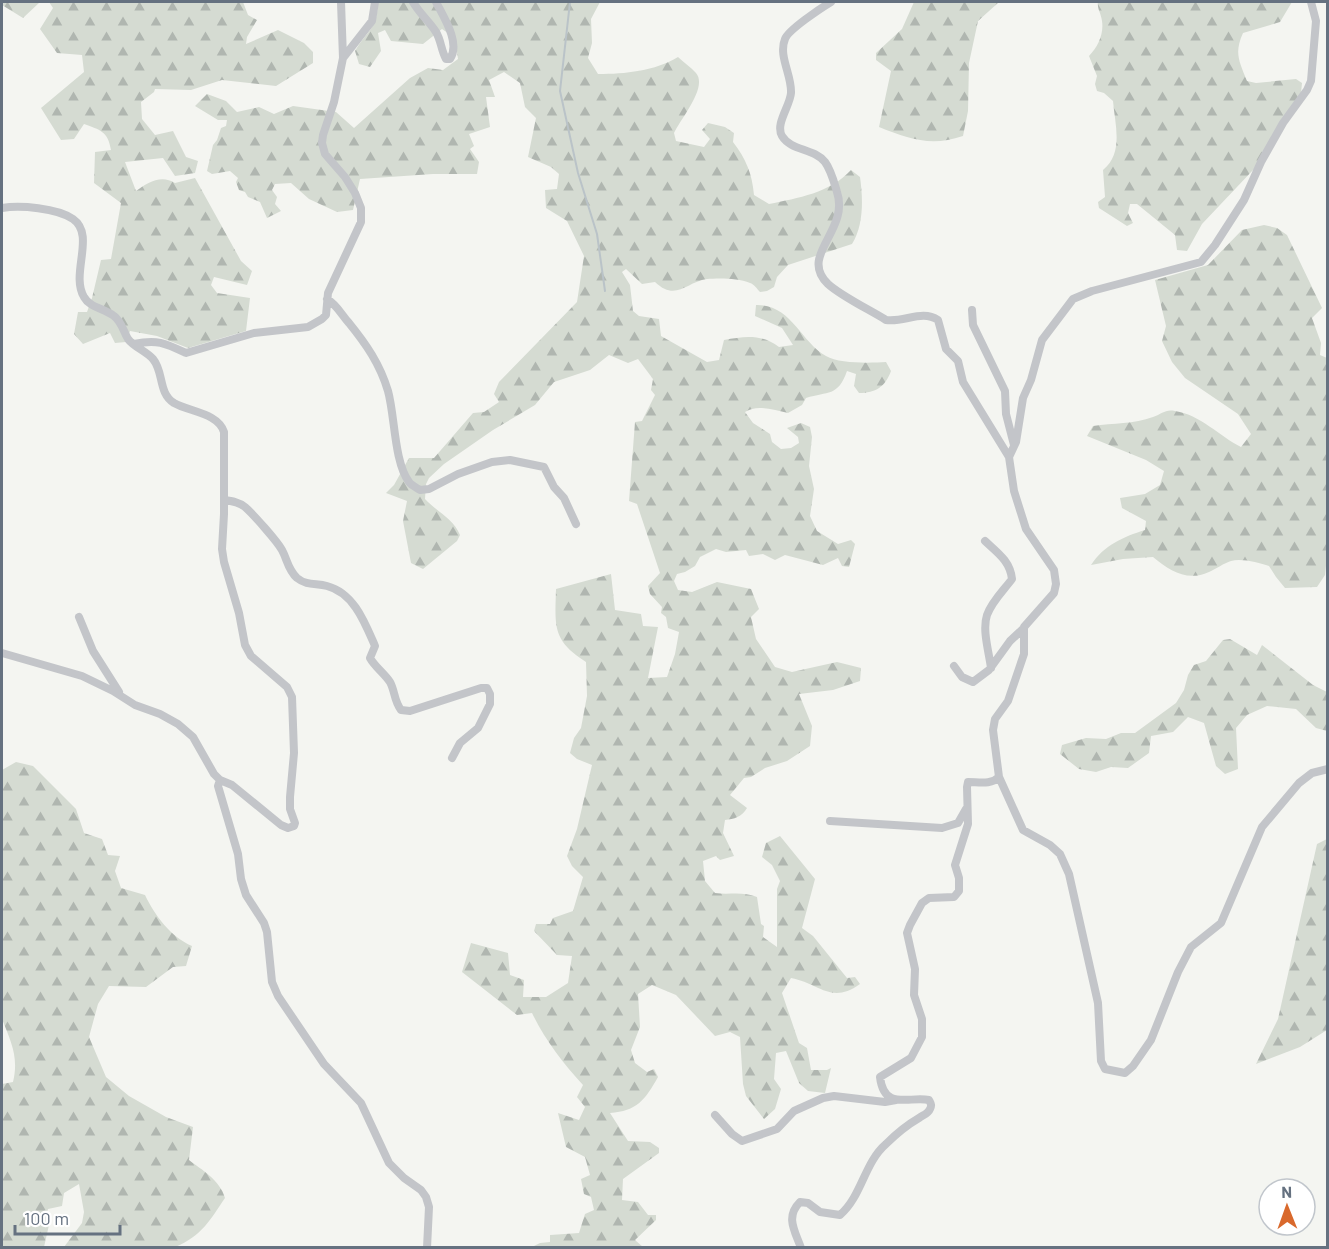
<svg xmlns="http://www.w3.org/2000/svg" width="1329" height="1249" font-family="Barlow,sans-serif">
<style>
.forest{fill:url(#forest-firs)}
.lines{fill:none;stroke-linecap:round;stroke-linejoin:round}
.stream{stroke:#bac3c8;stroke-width:2}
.street{stroke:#c3c5c9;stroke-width:8}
</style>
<defs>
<pattern id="forest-firs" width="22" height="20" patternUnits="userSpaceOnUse" patternTransform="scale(1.5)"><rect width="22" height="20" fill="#d5dbd2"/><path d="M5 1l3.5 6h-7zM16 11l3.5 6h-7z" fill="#b0b6b0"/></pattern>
</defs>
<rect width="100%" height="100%" fill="#f4f5f1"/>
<!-- forest -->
<path class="forest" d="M2,2h38l-17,16 -21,-13z
M49,2h194l5,13 9,5 -10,17 -1,7 32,-14 26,13 9,9v11l-37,23 -54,-6 -31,10 -36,-1 -1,3 -13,10 1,17 13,16 18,-4 13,26 12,4 -3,12 -20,3 -12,-18 -38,4 11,29c11,-8 25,-17 39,-8l20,-5 46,83 11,10 -5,14 -33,-8 -3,8 6,8 33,5 -4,33 -58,17 -31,-12 -27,-5 -4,11 -11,1 -5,-10 -27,11 -9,-10 4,-22h9l5,-14 9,-38 10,-1 10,-56 -27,-20 1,-31 16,-2c-3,-19 -11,-20 -27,-26l-10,15 -13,1 -20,-32 43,-36 -2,-17 -25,-2 -17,-24 13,-21z
M378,2h222l-9,17 1,24 -4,15 10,16c27,0 57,-3 80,-17 5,5 13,10 18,16 12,14 -15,45 -22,60l2,8 28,6 6,-8 -8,-9 6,-7 17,4 9,6 -1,9c13,17 19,31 21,53l15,9c29,-6 61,-11 82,-34l9,7c3,21 4,48 -8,67l-64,21 -11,12 -3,10 -7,4 -7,1c-3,-3 -6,-8 -10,-9 -12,-5 -31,-5 -43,-4 -21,3 -31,23 -52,3l-13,2 -16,-15 -4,3 8,13 3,26 6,5 20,3 2,17 46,26 12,-2 5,-20c21,-4 38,-6 55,7l14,-2 -11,-17 -27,-12 1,-11c35,-1 44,36 70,51 13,8 45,7 60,6l5,9c-6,16 -15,22 -32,22l-5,-7 2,-12 -9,-3c-9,26 -19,20 -41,27l-4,7 -14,8c-14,-3 -31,-9 -43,-1l8,11 17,11 2,8 9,7 10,-1 8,-5 -1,-6 -11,-9 14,-5 9,4 2,10 -3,29 5,23 -4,27 7,15 21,13 13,-4 4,4 -6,23 -7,-1 -4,-8 -15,7 -38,-10 -10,5 -12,-6 -14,2 -3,-6 -20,2 -10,-3 -16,8 -5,9 -10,6 -8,2 -3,7 4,9 14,2 25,-10 34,7 8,20 -8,8 5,22 19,28 17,5 45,-10 24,6 -1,13 -27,9 -34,4 13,32 -2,20 -23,15 -22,7 -14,9 -7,1 -14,17 17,13c-5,9 -13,11 -22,12l-2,13 11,23 -14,4 -4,-4 -13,5 2,20 10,12c15,2 28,-2 42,4l4,27 3,2 -1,11 14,10v-58l3,-8 -8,-16 -10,-8 4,-14 14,-7 35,43 -13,49 11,8 34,42 8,-1 5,7c-29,21 -41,-1 -69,-6l-9,15 17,50 8,5 4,22h16l4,-2 -6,25 -17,-2 -9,-8 -13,-32 -10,2 -2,26 7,10 -6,20 -11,10 -18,-23 -3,-12 -3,-47 -10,-5 -15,4 -39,-41 -24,-10 -14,9 2,33 -9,23 4,13 12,9 7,-3 4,8c-13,23 -21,34 -48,36l18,28 22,1 9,6v5l-36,26 -1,21 16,2 10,13h8v5l-21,20 8,7h-111l8,-4 10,-1v-7l29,-2 6,-19 9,-4 -3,-13 -7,-3 -3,-15 9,-4 -5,-18 -19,-10 -8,-34 21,7 6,-13 -8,-10 6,-12c-20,-22 -38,-45 -51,-72l-15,2 -55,-43 9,-29 37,10 2,22 14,5 -1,17h23l22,-14 4,-27 -15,-1 -23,-24 2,-7h14l3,-6 20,-7 10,-34 -11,-11 -5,-10 10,-27 15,-64 -15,-6 -7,-6 4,-15 7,-10 6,-32 -1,-34c-34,-22 -31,-35 -30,-73l55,-15 4,36 26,4 2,12 15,1 -10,51 19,-1 8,-23 4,-22 -11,-4 -2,-11 -5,-4 1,-6 -12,-13 -2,-8 12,-13 -23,-69 -8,-3 6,-79 7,-1 13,-26 -4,-5 2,-11 -15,-20 -10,4 -19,-8 -19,15 -36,12 -19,23 -42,25 -49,34 -15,14 -3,6 -1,15c12,13 28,19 35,36l-3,6 -34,28 -12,-6 -8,-42 4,-20 -21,-8 8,-8 15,-27h25l39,-45 11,-1 15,-10 -5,-8 5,-12 78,-80 7,-46 -17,-35 -21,-13 -1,-18 12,-1 2,-15 -8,-7 -23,-10 8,-39 -11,-11 -5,-24 -16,-11 -15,8 6,17h-9l4,30 -21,7 5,12 -4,3 9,13 -2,12h-44l-73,5 -7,31 -16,2 -28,-13 -18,-16 -16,1 -3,6 5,7 -2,7 6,7 -14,7 -7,-16 -12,-5 -3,-5 -6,-2 -3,-8 2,-4 -8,-7 -18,3 -5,-3 6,-26 4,-5 4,-12 5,-2 1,-6h-9l-23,-14 12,-12 19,7 11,11 22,-5 15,7 19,-8 43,6 18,16 56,-50 18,-10 15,2 15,-11 -3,-21 -13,-9 -19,15 -32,-3 -6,-11 -7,3 3,18 -11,16 -11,-3 -4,-13c13,-22 22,-21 23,-49z
M914,2h85l-21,19 -9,42 -1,48 -5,25c-32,11 -54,3 -84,-9l12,-56 -15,-11v-7l26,-24z
M1098,2h194l-12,20 -37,11c-9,20 -4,28 4,48l9,2 40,-4 6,4 -1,10 -47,76 -52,55 -15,27 -10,-1 -2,-15 -38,-31h-7l-2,9 5,10 -6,3 -28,-18 -1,-6 7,-5 -2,-27c21,-17 12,-45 10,-69l-9,-8 -7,-2 -2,-7 2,-8 -8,-20c9,-9 15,-22 13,-35 -1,-8 -5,-12 -4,-19z
M1264,225l13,3 10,7 35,73 -10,10 9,25 -1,12 7,3 1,189 -3,28 -8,12 -32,1 -9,-11 -7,-11c-10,-3 -27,-8 -38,-5 -7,2 -15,8 -22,11 -22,10 -39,-1 -56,-15l-30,2 -32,6c13,-20 32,-28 54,-35l1,-9 -24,-13 -2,-10 25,-4 15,-9 4,-14 -18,-11 -59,-24 6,-10c20,-3 41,-2 60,-9 9,-3 12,-8 22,-6 26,4 44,25 66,36l10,-13 -13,-20 -53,-36 -13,-16 -10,-21 4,-15 -11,-46 53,-15 34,-35z
M1230,639l27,16 5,-10 51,40 14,7v39l-11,-3 -20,-19 -29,-3 -20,9 -11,13 2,41 -13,5 -9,-8 -12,-43 -16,-6 -15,15 -22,4 -2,17 -21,15 -17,-1 -15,5 -17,-3 -19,-15 2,-9 24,-7 20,1 15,-6h14l41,-30 8,-13 4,-15 6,-10 12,-4 17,-21z
M16,762l17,4 43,43 8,24 18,6 6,16 12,1 -5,15 6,17 24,7c10,21 26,42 47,51l-6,20 -13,1 -27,20 -37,-1 -11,18 -9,33 17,40 23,19 37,21 27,10 -4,33c13,10 31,20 36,38 -15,22 -23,38 -50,49h-111l18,-24 2,-11 -5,-28 -15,9 -2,13 -14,3 -2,7 3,9 -5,22h-42v-163l11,-2c6,-25 -2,-40 -11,-63v-249z
M1327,839v191l-27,17 -44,17 22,-45 39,-175z"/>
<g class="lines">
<!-- stream -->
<path class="stream" d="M570,2l-10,89 18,82 19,61 8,57"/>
<!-- street -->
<path class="street" d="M341,2l2,56
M413,2c6,11 16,19 23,30 5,8 5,18 10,27h4c11,-16 -7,-43 -14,-57
M2,208c18,-3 55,0 71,11 23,16 -3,55 11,78 6,11 20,11 30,19 8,6 9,15 14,23 6,8 18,12 25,20 11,13 5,34 21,44 16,9 44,10 50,29v82l-2,35 2,13 15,51 6,32 6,11 36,31 5,10 2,56 -4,44v12l5,14 -1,3 -6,2 -7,-3 -49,-40 -12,-5 -6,-6 -21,-37 -15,-13 -18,-10 -25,-9 -22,-14 -31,-15 -80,-23
M327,299c10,6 14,15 22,24 17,21 31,41 39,68 7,25 6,71 21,91 2,3 8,6 11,8l9,-1 29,-15 34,-12 18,-2 34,7 10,20 10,11 12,26
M972,310l1,15 32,66 1,23 8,31
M134,344c23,-5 31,-1 52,9l68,-20 54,-6 14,-8 4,-4 2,-22 33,-71v-14l-6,-15 -10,-16 -20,-23 -3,-11 1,-8 11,-33 9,-44 29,-37 3,-19
M1009,457l7,-15 7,-44 8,-18 11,-40 31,-41 19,-8 109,-29 14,-17 29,-45 17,-38 22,-39 24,-33 4,-9 5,-60 -5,-19
M224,500c8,1 15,2 21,7 8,7 32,34 37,43 5,9 6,20 15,28 10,8 19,5 30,8 27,7 38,37 48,60l-5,12c5,9 14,15 20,24 5,9 4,19 11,28l9,1 71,-23h6l3,6v10l-12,24 -18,15 -8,15
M985,541c13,12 25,20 27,38 -8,11 -20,22 -25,36 -5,15 2,37 4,53
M79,617l14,34 26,41
M954,666l8,11 11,5 16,-12 21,-29 14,-13
M999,777l24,53 27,15 10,9 9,20 29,129 3,58 4,8 20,4 8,-7 18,-26 27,-68 13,-25 30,-24 41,-96 37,-44 13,-10 16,-4
M220,780l-2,6 20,68 3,25 5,16 18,28 3,9 5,50 6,14 46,68 37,39 28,60 15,15 17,12 5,7 3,10 -2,41
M830,821l112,7 16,-5 8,-14
M715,1115l17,19 10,7 35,-12 17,-18 29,-13 11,-2 51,6 11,-2
M801,1248c-6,-17 -16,-31 -1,-46l8,1 12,9 20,3c22,-19 24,-52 46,-71 10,-10 21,-19 33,-26 4,-3 9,-4 11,-9 2,-4 1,-5 -1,-9 -20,-4 -45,11 -49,-23l31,-19 11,-21v-18l-8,-24 1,-26 -8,-36 3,-8 12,-22 7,-5 25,-1 5,-6v-13l-4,-13 13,-41 -1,-37 1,-5c11,0 23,3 31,-5l-6,-47 2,-11 13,-18 16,-47v-27l30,-34 2,-9 -2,-14 -28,-41 -12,-38 -5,-34 -46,-75 -5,-21 -12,-12 -8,-29c-16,-11 -34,3 -52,0 -16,-10 -45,-24 -58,-36 -30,-29 22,-53 9,-92 -3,-10 -6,-22 -12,-30 -11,-14 -34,-11 -43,-26 -7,-12 8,-30 9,-43 1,-18 -13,-37 -6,-54 3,-9 36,-31 46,-37"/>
</g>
<!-- border -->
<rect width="1329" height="1249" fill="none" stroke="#657180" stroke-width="6"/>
<!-- north arrow -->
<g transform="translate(1287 1207) rotate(359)"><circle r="28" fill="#ffffff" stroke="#c1c6cc" stroke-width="1.5"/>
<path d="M0-4.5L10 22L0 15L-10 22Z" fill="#d9692c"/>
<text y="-9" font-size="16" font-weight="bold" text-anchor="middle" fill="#657180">N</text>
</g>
<!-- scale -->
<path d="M15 1225v9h105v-9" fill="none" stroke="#657180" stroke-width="3"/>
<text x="24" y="1225" font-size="18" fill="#657180" stroke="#ffffff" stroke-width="4.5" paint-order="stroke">100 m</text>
</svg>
